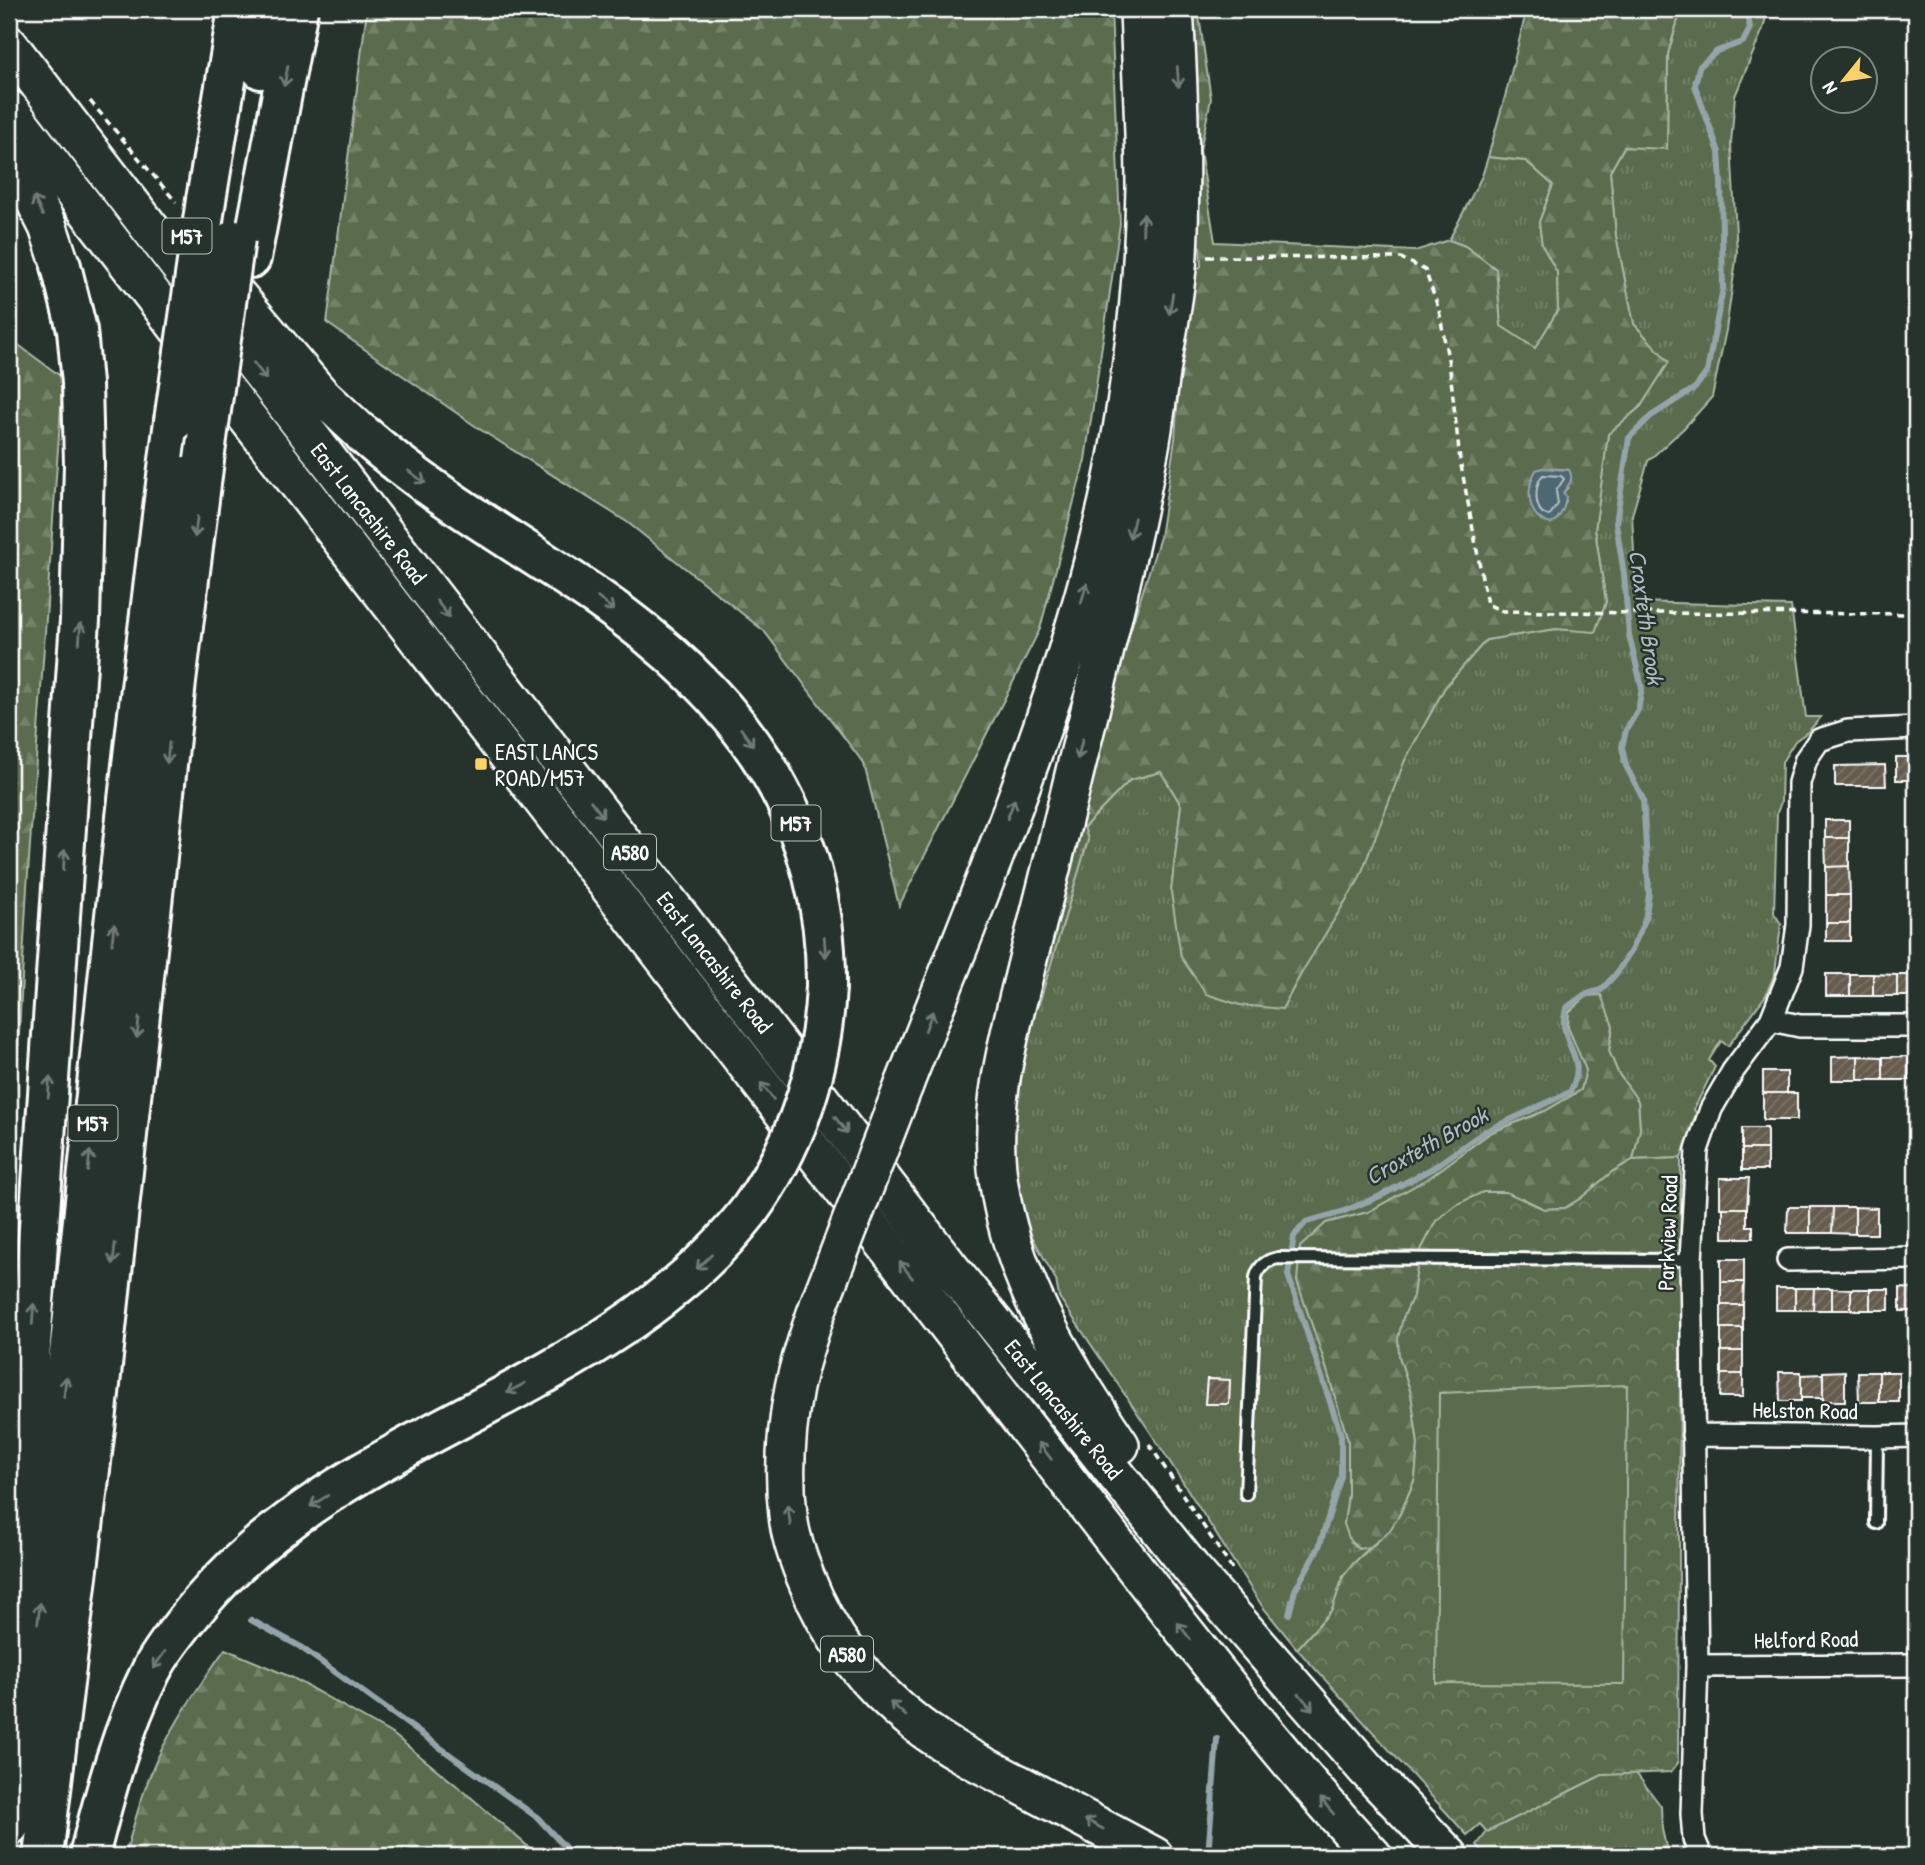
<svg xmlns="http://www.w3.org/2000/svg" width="1925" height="1865" font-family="'Patrick Hand',sans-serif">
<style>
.grass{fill:url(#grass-tufts);stroke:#acb6a6;stroke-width:2;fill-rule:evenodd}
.forest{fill:url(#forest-firs);stroke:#acb6a6;stroke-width:2;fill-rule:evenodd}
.park{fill:url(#park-crowns);stroke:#acb6a6;stroke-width:2}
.pitch{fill:#5a6c4e;stroke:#acb6a6;stroke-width:2}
.water{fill:#4e6873;stroke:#95a4ab;stroke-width:2}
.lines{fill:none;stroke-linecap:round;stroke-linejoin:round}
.shore{stroke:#b8c3c7;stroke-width:2}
.stream{stroke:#95a4ab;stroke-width:6}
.building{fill:url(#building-hatch);stroke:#fff;stroke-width:2}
.service-casing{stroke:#fff;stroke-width:16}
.minor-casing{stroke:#fff;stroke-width:26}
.trunk-casing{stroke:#fff;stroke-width:42}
.motorway-casing{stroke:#fff;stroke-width:44}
.path{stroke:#fff;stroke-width:3.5;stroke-dasharray:7 5;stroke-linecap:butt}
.service{stroke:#26332d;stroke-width:10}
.minor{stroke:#26332d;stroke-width:21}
.trunk{stroke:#26332d;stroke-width:37}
.motorway{stroke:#26332d;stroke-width:38}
.trunk-bridge-casing{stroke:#fff;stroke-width:42;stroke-linecap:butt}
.motorway-bridge-casing{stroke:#fff;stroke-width:44;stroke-linecap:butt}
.trunk-bridge{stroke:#26332d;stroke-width:37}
.motorway-bridge{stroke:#26332d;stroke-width:38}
.oneway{stroke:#727a76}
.poi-dot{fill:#ffd166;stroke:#26332d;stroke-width:2.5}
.labels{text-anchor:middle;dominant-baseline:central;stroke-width:5;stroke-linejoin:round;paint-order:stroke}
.shield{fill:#26332d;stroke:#bec2c0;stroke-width:2}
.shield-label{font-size:21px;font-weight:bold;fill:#fff}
.street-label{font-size:23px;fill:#fff;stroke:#26332d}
.poi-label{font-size:23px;fill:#fff;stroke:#26332d;text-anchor:start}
.water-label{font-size:24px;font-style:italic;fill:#afbbc0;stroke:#26332d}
</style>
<defs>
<pattern id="grass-tufts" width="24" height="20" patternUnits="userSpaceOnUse" patternTransform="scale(1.75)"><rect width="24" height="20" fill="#5a6c4e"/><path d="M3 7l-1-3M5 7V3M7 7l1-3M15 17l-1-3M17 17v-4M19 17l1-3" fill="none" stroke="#738269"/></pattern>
<pattern id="forest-firs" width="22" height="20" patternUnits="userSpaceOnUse" patternTransform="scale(1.75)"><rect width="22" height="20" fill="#5a6c4e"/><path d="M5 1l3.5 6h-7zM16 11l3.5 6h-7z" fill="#738269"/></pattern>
<pattern id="park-crowns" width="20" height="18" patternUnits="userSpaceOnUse" patternTransform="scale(1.75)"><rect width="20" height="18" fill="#5a6c4e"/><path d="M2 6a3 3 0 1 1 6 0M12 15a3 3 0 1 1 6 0" fill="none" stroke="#738269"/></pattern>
<pattern id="building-hatch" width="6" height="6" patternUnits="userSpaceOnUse" patternTransform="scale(1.75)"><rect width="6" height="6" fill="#655c4e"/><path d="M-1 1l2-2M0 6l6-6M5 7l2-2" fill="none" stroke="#7c7469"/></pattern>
</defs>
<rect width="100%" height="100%" fill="#26332d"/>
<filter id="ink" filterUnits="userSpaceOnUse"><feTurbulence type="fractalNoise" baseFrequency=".0143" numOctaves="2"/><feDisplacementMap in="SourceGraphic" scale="14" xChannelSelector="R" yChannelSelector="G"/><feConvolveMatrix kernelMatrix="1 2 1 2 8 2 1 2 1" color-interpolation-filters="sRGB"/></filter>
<g filter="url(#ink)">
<!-- grass -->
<path class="grass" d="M1681,9h87l-5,20 -28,67 -4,48 6,109 -11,77 -14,67 -28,31 -36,33 -16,54 4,74 -1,13 156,4 15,111h15l-12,14 -14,10 -13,21 -1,40 -4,11 -3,100 7,11 -6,49 -9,22 -38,51 -7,-5 -12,19 6,7 -21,42 2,4 -15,45 -48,2 7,-31 -2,-28 -20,-28 -9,-22 4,-25 -26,-30 -18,16 -1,15 19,43 -6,20 -36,21 -55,22 -61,45 -61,34 -42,11 -29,58 26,76 25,83v57l-4,27 15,25 11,-2 -17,17 -10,13 -11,33 -35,39 -35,-43 -101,-158 -102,-151 -3,-17 -28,-51 -17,-23 -3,-37 15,-141 16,-25 49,-163 -4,-13 46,-47 31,-8 20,33 -10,87 111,117 20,-37 103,-212 40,-73 41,-47 70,-11 39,2 11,-29 -11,-72 13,-96 33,-28 27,-44 -34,-38 -18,-88 -6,-64 14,-25 43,1 1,-94zM1207,1379l23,1 -1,24 -24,-1z
M1488,157l38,4 27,24 -14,37 3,23 15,27 1,38 -23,39 -34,-23 -5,-57 -31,-23 -16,-6 33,-64z
M1636,1773l25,33 1,23 5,22 3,5h-183l-10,-11 10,-13 115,-57z"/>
<!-- forest -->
<path class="forest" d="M367,9h744l9,215 -35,236 -45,169 -141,277 -35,-142 -100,-133 -137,-109 -146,-92 -154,-107z
M1186,9h12l13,90 -11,51 15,92 200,9 34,-11 16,6 31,23 5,57 34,22 23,-38 -1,-38 -15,-27 -3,-23 14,-37 -27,-24 -38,-4 18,-64 21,-84h154l-13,45 -1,95 -43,-2 -14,25 6,64 18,88 35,38 -28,44 -33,28 -13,96 11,72 -11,30 -39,-3 -70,11 -41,47 -40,73 -46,119 -57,93 -20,37 -42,-4 -34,-11 -25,-37 -10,-65 10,-87 -20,-33 -31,8 -46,47 4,13 -49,164 -16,24 69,-277 68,-214 15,-98 11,-160 15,-13 -1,-19 -13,-13zM1550,468l19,2 -1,17 -5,6 3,8 -7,16z
M9,338l54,40 -36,509 -15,273 -3,28z
M1601,995l12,31 -4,25 9,22 20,28 2,28 -7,31 -20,11 -32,27 -16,10 -21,1 -22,-11 -86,23 -17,33 -6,43 -10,21 -4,38 12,37 7,51 -3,35 -15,35 -10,17 -20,16 -11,2 -9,-8 -6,-17 4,-29v-55l-25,-83 -26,-76 3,-34 26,-24 42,-11 61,-34 61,-45 55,-22 36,-21 5,-20 -18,-43 1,-15 18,-16z
M225,1649l68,29 101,57 73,59 72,62h-414c9,-33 18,-66 32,-97 19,-39 42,-74 68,-110z"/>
<!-- park -->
<path class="park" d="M1681,1158l-3,605 -7,9 -69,3 -115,57 -7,-8 -13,11 -170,-186 35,-39 11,-33 10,-13 37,-34 10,-16 15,-35 3,-35 -7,-51 -12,-37 -1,-18 5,-20 10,-22 6,-42 17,-33 19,-16 28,-13h23l38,17 21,-1 16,-10 32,-27 20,-11z"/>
<!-- pitch -->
<path class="pitch" d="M1627,1385l-3,299 -188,-1 3,-290z"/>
<!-- water -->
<path class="water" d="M1542,468l27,2c6,10 -1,15 -6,23l3,3c-1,11 -5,22 -15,28 -24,-6 -26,-34 -15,-54z"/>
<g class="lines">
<!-- shore -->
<path class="shore" d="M1543,475l18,1 3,3 -8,12 2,13 -9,12c-4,-2 -7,-2 -9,-6 -6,-10 -4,-28 3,-35z"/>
<!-- stream -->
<path class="stream" d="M9,427l3,17 -3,3
M1289,1614l6,-24 24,-43 22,-71v-41l-53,-160 6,-39 12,-14 36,-10 38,-16 53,-28 51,-36 86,-40c16,-31 -1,-37 -6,-66 -1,-6 1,-12 2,-18l18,-13 17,-5 15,-16 16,-25 13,-29 4,-26 -6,-95 -17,-33 -4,-19 4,-17 12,-20 4,-22 -13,-53 -5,-61 -8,-51 13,-85 22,-22 44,-28 12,-16 16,-84 -2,-106 -2,-30 -24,-66 4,-19 18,-16 26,-9 7,-14 -3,-19
M251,1620l48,26 239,172 35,38
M1208,1856l9,-117"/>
</g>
<!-- building -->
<path class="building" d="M1896,757h20v23h-20z
M1885,765l1,21h-51v-20z
M1825,820h24v18h-24z
M1825,838h24v28l-23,1z
M1849,866l1,29h-24v-28z
M1826,895h24v28h-24z
M1826,923h24v18h-24z
M1826,974h24v22h-24z
M1850,974h23v22h-23z
M1873,974l24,1v21h-24z
M1897,975h19v21h-19z
M1858,1056v24h-26v-23z
M1858,1056l25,1v23h-25z
M1909,1056v24h-26v-23z
M1909,1056h7v24h-7z
M1763,1072h24v21h-24z
M1763,1093h34v27h-34z
M1742,1128h25v21h-25z
M1742,1149h25v21h-25z
M1720,1178h29l-2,30h-27z
M1788,1207h22v26h-23z
M1810,1207h23l-1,26h-22z
M1833,1207h22v27l-23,-1z
M1855,1207l22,1v26h-22z
M1723,1208h24v18h6v12h-30z
M1721,1259h23v23h-23z
M1721,1282h23l-1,23h-22z
M1776,1288h19v22h-19z
M1795,1288h19l-1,22h-18z
M1814,1288h18v22h-19z
M1832,1288l19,1v21h-19z
M1900,1288l16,1v22h-16z
M1851,1289h19v21h-19z
M1870,1289h19v21h-19z
M1721,1305h22v23h-22z
M1721,1328h22v23h-22z
M1721,1351h22v23h-22z
M1845,1371v30h-22v-29z
M1779,1372h22v29h-21z
M1858,1372h21v30h-20z
M1879,1372h20v30h-20z
M1721,1374h22v23h-23z
M1823,1374v24h-22v-23z
M1207,1379l23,1 -1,24h-24z
M1912,1385l4,1v22h-4z"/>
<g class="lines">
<!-- service casing -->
<g class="service-casing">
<path id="service" d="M1246,1494l10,-217c3,-11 11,-17 22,-19l413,2
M1876,1523l1,-86"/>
</g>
<!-- minor casing -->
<g class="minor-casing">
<path id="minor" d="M1771,1020l29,6h116
M1788,1260l128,-2
M1693,1435l184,2 39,-1
M1697,1666l219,-1
M1701,1856l-7,-17 -2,-25 5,-148 -6,-406 6,-110 14,-41 22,-38 38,-51 21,-53 6,-42 1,-142 7,-24 13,-19 29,-9 68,-3"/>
</g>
<!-- trunk casing -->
<g class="trunk-casing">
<path id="trunk" d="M9,45l945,1228 237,295 175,201 83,87
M9,109l1092,1415c88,113 175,227 272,332
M9,149l39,78 13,39
M212,266l108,128 44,41
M904,1085c72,-184 152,-367 198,-559 14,-54 23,-110 30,-165 8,-57 12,-116 13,-173 0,-60 -4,-120 -6,-179
M820,1302c-10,28 -20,57 -26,86 -8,42 -11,84 -6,127 2,21 9,41 17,61 23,60 62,110 113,149 31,24 66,41 101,59 45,24 90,48 135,72
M1120,1445c-57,-84 -112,-172 -123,-276 -7,-69 14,-140 30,-206 17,-65 33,-130 49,-196 25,-101 51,-203 71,-305 7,-32 10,-64 15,-96 6,-37 14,-74 16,-111 4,-82 1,-164 -4,-246"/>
</g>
<!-- motorway casing -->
<g class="motorway-casing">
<path id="motorway" d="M261,69l10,-60
M206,200l32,-191
M251,258l47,-249
M364,435c72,63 156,109 234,163 138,95 230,216 228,389
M11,1642l69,-1022 4,-156 -2,-81 -5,-53 -16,-64
M9,1826c40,-255 64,-513 91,-770 22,-212 47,-424 74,-635
M43,1856l54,-444 79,-730 28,-222
M89,1856c16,-63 33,-127 62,-185 11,-21 35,-51 50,-69 149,-175 406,-208 548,-391"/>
</g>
<!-- path -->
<path class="path" d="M90,101l86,101
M1207,257l194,1 24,12 14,40 11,60 10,90 27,144 15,7c138,3 276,2 414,3
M1149,1444l83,125
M427,1850l48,6"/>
<!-- service -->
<use href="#service" class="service"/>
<!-- minor -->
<use href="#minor" class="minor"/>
<!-- trunk -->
<use href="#trunk" class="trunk"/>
<!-- motorway -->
<use href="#motorway" class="motorway"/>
<!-- trunk-bridge casing -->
<g class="trunk-bridge-casing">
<path id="trunk-bridge" d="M820,1302l84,-217"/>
</g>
<!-- motorway-bridge casing -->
<g class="motorway-bridge-casing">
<path id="motorway-bridge" d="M174,421l32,-221
M204,460l31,-221
M749,1211c48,-67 73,-143 77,-224"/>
</g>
<!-- trunk-bridge -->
<use href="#trunk-bridge" class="trunk-bridge"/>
<!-- motorway-bridge -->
<use href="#motorway-bridge" class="motorway-bridge"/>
</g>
<!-- one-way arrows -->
<defs><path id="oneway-shaft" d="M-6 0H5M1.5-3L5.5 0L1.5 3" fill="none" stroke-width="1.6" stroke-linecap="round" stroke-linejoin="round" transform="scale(1.75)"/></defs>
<g class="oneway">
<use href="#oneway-shaft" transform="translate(286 76) rotate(101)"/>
<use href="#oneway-shaft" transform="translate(1178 77) rotate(86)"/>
<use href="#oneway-shaft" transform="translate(38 206) rotate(-116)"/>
<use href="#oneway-shaft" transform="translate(1143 224) rotate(-88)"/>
<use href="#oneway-shaft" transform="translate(1171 304) rotate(99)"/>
<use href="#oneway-shaft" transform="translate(260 371) rotate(52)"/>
<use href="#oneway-shaft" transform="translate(417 477) rotate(36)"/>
<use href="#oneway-shaft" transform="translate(196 527) rotate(97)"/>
<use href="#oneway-shaft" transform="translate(1132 528) rotate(103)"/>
<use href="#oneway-shaft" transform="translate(1084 593) rotate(-74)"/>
<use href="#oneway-shaft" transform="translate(606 604) rotate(37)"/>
<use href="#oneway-shaft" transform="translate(443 609) rotate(52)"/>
<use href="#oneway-shaft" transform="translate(80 633) rotate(-86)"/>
<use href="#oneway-shaft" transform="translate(747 737) rotate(54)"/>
<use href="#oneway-shaft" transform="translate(1080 749) rotate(104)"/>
<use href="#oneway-shaft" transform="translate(168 753) rotate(96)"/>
<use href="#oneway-shaft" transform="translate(597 809) rotate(52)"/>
<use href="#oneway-shaft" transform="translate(1011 809) rotate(-69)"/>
<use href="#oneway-shaft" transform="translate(64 860) rotate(-86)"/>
<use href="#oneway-shaft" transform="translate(113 934) rotate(-84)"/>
<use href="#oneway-shaft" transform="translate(825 947) rotate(86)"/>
<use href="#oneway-shaft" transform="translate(929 1021) rotate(-69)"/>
<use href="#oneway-shaft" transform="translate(138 1028) rotate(96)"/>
<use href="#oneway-shaft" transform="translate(49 1087) rotate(-86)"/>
<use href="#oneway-shaft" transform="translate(767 1091) rotate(-128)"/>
<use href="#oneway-shaft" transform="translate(841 1125) rotate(52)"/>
<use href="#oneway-shaft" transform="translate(89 1161) rotate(-84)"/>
<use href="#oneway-shaft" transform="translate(114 1254) rotate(96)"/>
<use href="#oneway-shaft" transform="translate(704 1262) rotate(136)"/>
<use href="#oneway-shaft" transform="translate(906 1270) rotate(-128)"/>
<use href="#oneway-shaft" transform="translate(33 1314) rotate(-86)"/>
<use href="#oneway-shaft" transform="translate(65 1387) rotate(-83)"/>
<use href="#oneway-shaft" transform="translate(516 1388) rotate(151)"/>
<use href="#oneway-shaft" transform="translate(1045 1451) rotate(-127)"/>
<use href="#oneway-shaft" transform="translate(319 1501) rotate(148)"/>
<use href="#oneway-shaft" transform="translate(789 1515) rotate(-98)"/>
<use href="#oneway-shaft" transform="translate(39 1613) rotate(-83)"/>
<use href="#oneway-shaft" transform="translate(1184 1631) rotate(-128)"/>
<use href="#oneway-shaft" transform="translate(159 1660) rotate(125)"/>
<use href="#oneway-shaft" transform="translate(1306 1702) rotate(49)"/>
<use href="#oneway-shaft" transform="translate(898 1709) rotate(-139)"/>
<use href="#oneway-shaft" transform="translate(1327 1806) rotate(-130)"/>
<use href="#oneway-shaft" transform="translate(1094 1824) rotate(-152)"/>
</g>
</g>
<!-- markers -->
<rect class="poi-dot" x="474" y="757" width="14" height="14" rx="3.5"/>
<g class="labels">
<!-- shield labels -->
<g class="shield">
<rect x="162.5" y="218.5" width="49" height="35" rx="5"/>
<rect x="771.5" y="805.5" width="49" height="35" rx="5"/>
<rect x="604" y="834.5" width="52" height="35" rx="5"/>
<rect x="68.5" y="1105.5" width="49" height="35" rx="5"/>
<rect x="821" y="1636.5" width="52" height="35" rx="5"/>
</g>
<g class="shield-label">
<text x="187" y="236">M57</text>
<text x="796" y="823">M57</text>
<text x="630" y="852">A580</text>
<text x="93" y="1123">M57</text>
<text x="847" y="1654">A580</text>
</g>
<!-- street labels -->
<g class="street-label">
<text transform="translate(369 513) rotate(52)">East Lancashire Road</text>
<text transform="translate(715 962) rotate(52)">East Lancashire Road</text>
<text transform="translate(1667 1233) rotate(-88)">Parkview Road</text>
<text transform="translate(1064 1409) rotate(51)">East Lancashire Road</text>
<text transform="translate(1805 1410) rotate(1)">Helston Road</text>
<text transform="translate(1806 1639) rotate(-1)">Helford Road</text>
</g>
<!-- poi labels -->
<g class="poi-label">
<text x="495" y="751">EAST LANCS<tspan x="495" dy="26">ROAD/M57</tspan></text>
</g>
<!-- water labels -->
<g class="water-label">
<text transform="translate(1647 617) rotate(82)">Croxteth Brook</text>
<text transform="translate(1426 1145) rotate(-29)">Croxteth Brook</text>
</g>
</g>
<!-- margin -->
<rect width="1925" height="1865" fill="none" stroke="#26332d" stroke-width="35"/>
<rect x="18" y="18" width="1890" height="1830" fill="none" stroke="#fff" stroke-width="2.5" filter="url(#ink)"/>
<!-- north arrow -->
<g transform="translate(1844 80) rotate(240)"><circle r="33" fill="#26332d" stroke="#7d8581" stroke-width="2"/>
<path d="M0-5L12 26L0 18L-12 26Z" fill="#ffd166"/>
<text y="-10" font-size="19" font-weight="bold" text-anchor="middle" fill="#ffffff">N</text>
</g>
</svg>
